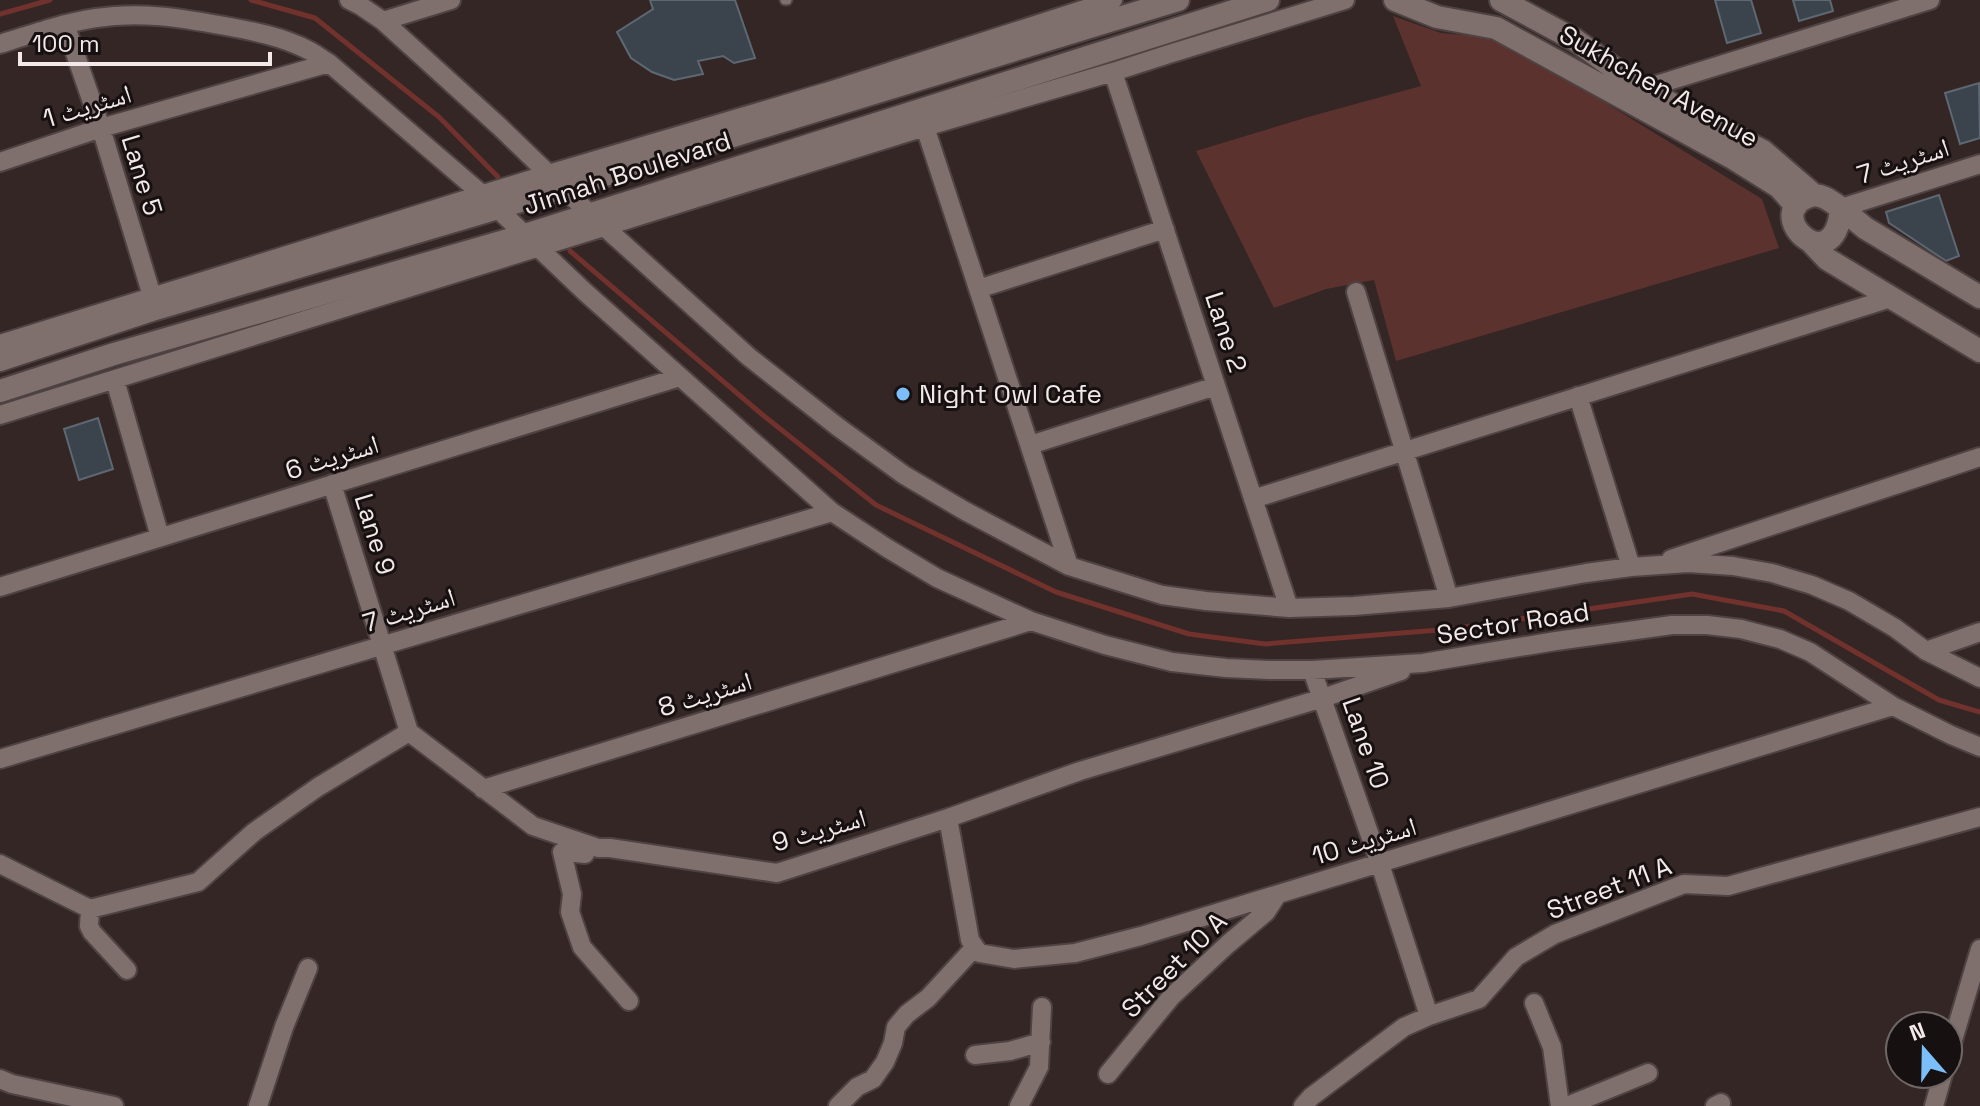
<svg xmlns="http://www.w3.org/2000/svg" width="1980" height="1106" font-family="'Space Grotesk','Noto Naskh Arabic',sans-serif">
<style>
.green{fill:#5b322e}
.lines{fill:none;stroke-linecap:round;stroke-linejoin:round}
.stream{stroke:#71312c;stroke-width:5}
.building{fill:#3b444d;stroke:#5e6872;stroke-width:2}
.service-casing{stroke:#4e4342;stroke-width:13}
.minor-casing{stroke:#4e4342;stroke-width:22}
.tertiary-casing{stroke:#4e4342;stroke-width:26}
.service{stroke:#7f6f6d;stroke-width:9}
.minor{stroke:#7f6f6d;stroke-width:18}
.tertiary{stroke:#7f6f6d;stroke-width:22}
.poi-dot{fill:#7cbef9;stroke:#161110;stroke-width:3}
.labels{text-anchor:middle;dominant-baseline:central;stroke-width:6;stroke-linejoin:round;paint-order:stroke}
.street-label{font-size:26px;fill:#f2e9e8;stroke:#161110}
.poi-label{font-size:26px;fill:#f2e9e8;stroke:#161110;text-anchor:start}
</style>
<rect width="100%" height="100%" fill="#332624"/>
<!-- green -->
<path class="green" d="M1393,16l48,17 59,5 262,161 17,49 -383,113 -22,-81 -48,9 -52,19 -78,-157 112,-34 113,-31z"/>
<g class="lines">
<!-- stream -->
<path class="stream" d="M251,0l64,18 124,99 59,60
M0,14l50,-14
M570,251l194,165 112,89 180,87 133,42 76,10 186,-15 241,-35 92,17 155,89 41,12"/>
</g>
<!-- building -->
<path class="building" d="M650,0h85l20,58 -21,5 -11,-7 -25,5 5,13 -29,6 -22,-8 -21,-14 -14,-26 36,-23z
M1715,0h36l10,33 -34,10z
M1793,0h37l3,11 -34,10z
M1979,83l1,55 -20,6 -15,-51z
M1939,195l20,61 -13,5 -57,-38 -3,-11z
M98,418l15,51 -34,11 -15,-51z"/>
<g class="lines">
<!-- service casing -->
<g class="service-casing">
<path id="service" d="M785,0h2"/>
</g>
<!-- minor casing -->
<g class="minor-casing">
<path id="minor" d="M349,0l12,6 22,15 117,106 90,87 159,143 89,70 66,48 61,36 104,55 93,29 44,6 83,7 65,-2 95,-8 137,-25 45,-6 57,-4 45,3 39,7 40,12 37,16 46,27 31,23 54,27
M383,21l68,-21
M65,24l36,104 51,168
M0,44c31,-10 63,-21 96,-26 44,-7 85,0 129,8 28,5 58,11 83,24 7,3 14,9 21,13l154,132 102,97 247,220 55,36 50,30 94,43 74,24 67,17 54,6 43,2h43l111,-7 133,-22 116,-16h35l34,4 39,10 30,13 83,54 58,29 29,12
M1113,72l176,536
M1643,89l287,-89
M925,127l144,439
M0,162l101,-34 228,-65
M1841,208l139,-44
M978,289l187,-60
M1356,292l93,306
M0,344l548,-170 278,-82 287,-92
M115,380l45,157
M1578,396l53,171
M0,415l925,-288 188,-55 56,-18 176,-54
M1030,445l186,-59
M1253,499l638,-201
M1671,559l309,-102
M0,587l680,-210
M1926,651l54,-19
M1312,670l68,194 49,152
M409,732l124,94 65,22h12l167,25 171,-55 132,-47 243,-73 78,-27
M0,759l832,-247
M483,789l548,-168
M948,818l22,122 9,13 35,6 61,-6 66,-17 752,-230
M585,854l-9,-1 -8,-4 -6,3 10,42 -2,18 12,35 47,54
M0,864l90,45 108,-27 56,-50 64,-45 91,-55 -77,-248
M90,909l-1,17 3,6 35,38
M1534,1003l18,44 8,59
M975,1055l35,-4 31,-9
M1948,1057l32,-108
M1108,1074l63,-77 57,-53 38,-32 11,-17
M0,1079l12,5 102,22
M258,1106l26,-79 24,-59
M838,1106l19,-19 16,-8 12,-17 8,-19 3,-16 11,-13 21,-16 47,-51
M1019,1106l20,-39 3,-60
M1303,1106l8,-9 93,-70 25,-11 50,-17 37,-42 39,-23 129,-50 44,2 252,-69
M1567,1106l81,-33
M1715,1106l6,-3
M1934,1106l9,-32"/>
</g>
<!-- tertiary casing -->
<g class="tertiary-casing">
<path id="tertiary" d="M1395,0l42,17 59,11 235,129 48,30 17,19
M1501,0l74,40 68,49 120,62 51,44
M1814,195c12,1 17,7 27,13 -6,79 -86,1 -27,-13z
M1841,208l24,20 115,69
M1810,241l17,18 153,92
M0,360l152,-50 326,-96 700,-214
M0,391l114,-37 411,-119 743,-235"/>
</g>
<!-- service -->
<use href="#service" class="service"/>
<!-- minor -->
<use href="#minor" class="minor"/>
<!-- tertiary -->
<use href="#tertiary" class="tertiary"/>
</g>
<!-- markers -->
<circle class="poi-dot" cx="903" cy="394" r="8"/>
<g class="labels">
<!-- street labels -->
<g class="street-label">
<text transform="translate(1659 86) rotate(29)">Sukhchen Avenue</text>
<text transform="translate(87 106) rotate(-17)">اسٹریٹ 1</text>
<text transform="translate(1903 161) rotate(-18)">اسٹریٹ 7</text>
<text transform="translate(627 173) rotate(-18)">Jinnah Boulevard</text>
<text transform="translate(142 175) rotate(73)">Lane 5</text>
<text transform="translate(1226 332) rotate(72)">Lane 2</text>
<text transform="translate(332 457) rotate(-17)">اسٹریٹ 6</text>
<text transform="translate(375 534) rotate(73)">Lane 9</text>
<text transform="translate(409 610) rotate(-17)">اسٹریٹ 7</text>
<text transform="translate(1513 623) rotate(-9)">Sector Road</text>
<text transform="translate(705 694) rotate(-17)">اسٹریٹ 8</text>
<text transform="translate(1366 743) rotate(71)">Lane 10</text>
<text transform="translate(819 830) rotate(-16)">اسٹریٹ 9</text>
<text transform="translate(1364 841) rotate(-17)">اسٹریٹ 10</text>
<text transform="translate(1609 888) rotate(-21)">Street 11 A</text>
<text transform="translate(1174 965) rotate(-45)">Street 10 A</text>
</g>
<!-- poi labels -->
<g class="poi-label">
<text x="919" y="394">Night Owl Cafe</text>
</g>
</g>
<!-- north arrow -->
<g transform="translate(1924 1050) rotate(340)"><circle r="38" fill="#161110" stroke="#6e6766" stroke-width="2"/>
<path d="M0-6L14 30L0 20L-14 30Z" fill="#7cbef9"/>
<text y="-12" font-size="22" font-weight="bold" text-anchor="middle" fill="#f2e9e8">N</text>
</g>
<!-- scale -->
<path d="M20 52v12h250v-12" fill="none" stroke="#f2e9e8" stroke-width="4"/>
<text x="32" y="52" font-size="24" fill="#f2e9e8" stroke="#161110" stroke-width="6" paint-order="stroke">100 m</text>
</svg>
